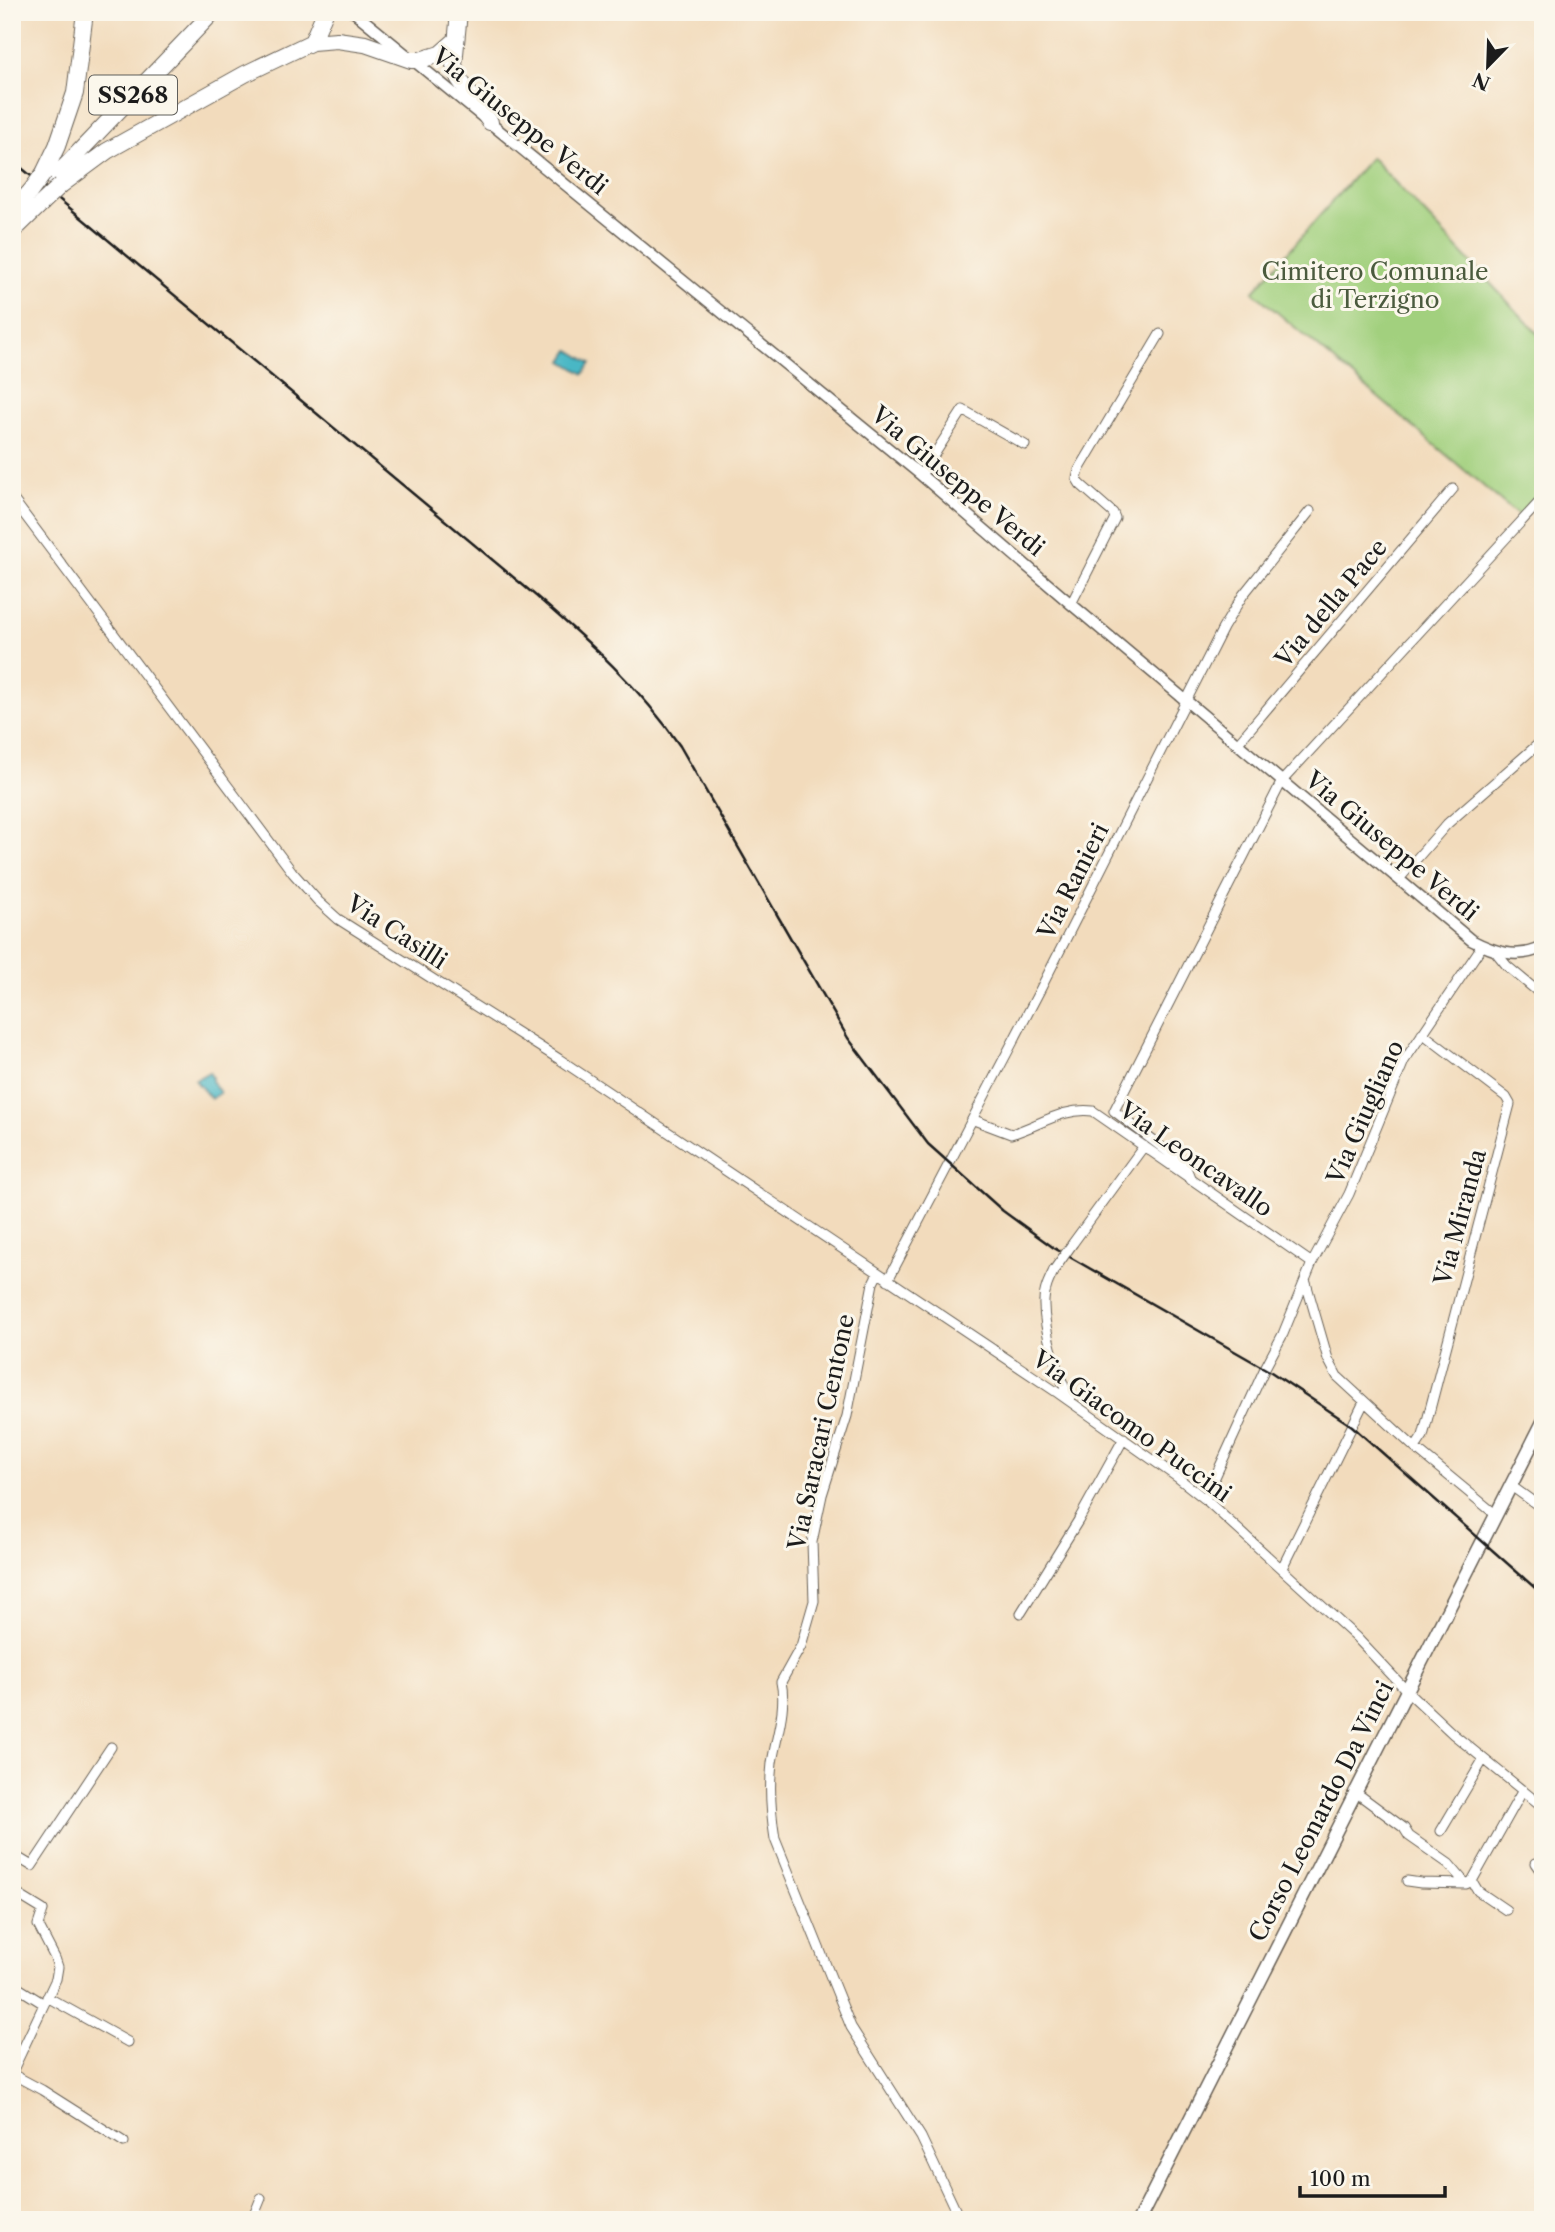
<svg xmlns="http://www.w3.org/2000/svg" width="1555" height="2232" font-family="'Libre Caslon Text',serif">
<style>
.green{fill:#a2d07e;stroke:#5f764d;stroke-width:2}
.water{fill:#4ab7c5;stroke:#336a70;stroke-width:2}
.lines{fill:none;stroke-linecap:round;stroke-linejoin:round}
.minor-casing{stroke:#675f54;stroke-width:11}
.tertiary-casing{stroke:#675f54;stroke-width:13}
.secondary-casing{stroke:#675f54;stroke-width:15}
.trunk-casing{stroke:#675f54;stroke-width:18}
.minor{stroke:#fff;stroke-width:9}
.tertiary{stroke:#fff;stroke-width:10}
.secondary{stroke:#fff;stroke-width:12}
.trunk{stroke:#fff;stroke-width:16}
.rail{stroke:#1c1c1c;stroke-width:2.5}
.minor-bridge-casing{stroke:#675f54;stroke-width:11;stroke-linecap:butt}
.trunk-bridge-casing{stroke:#675f54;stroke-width:18;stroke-linecap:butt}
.minor-bridge{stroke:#fff;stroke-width:9}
.trunk-bridge{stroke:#fff;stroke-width:16}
.labels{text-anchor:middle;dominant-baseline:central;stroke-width:6;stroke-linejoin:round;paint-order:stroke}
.shield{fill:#fbf7ec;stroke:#5f5e5a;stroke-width:2}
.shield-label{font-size:23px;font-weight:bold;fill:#1c1c1c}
.street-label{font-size:24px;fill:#1c1c1c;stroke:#fbf7ec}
.park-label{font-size:24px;fill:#4b5b3e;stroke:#fbf7ec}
</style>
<rect width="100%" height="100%" fill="#fbf7ec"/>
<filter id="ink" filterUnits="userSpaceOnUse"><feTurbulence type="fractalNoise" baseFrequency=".0143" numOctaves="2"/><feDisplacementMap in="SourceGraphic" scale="14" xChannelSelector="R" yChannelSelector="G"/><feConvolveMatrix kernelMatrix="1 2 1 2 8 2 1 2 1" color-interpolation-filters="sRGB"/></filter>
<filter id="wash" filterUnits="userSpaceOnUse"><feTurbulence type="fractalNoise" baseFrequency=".00686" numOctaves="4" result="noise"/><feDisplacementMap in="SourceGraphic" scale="28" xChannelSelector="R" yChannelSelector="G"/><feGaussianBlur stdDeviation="1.57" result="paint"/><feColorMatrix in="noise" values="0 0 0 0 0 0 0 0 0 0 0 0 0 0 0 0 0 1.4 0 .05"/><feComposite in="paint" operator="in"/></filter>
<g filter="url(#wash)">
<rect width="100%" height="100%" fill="#f2dbbc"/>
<!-- green -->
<path class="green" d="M1371,157l172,182v156l-23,22 -267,-225z"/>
<!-- water -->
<path class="water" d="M570,350l21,13 -7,11 -21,-13z
M209,1072l3,5v4l8,12 -9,6 -16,-19z"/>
</g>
<g filter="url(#ink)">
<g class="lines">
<!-- minor casing -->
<g class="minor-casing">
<path id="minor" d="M921,475l42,-65 62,35
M12,498l281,375 25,28 20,18 221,140 499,334 119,84 28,22 151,138 50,53 47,44 90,73
M1071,604l44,-86 -2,-5 -33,-29 -3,-5 2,-9 81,-136
M1238,743l215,-254
M1399,879l48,-55 96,-84
M1495,951l12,15 36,30
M974,1120l37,14c28,-8 52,-27 82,-23l219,152
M1191,1180l-6,-15 -71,-54 168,-330 261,-283
M1073,1243l71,-97
M1054,1270c-5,10 -10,20 -10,31 -1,29 14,74 27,101
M878,1273l-5,10 -26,133 -25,79 -10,47 2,59 -13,45 -20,36c6,26 -5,55 -9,81 -3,25 -1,51 3,76l76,188 70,110 39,83
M888,1280l152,-290 183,-362 20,-33 67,-84
M1306,1283l22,76 9,17 78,72 80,66
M1415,1448l8,-12 87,-332 -4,-7 -84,-64
M1510,1485l33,24
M1205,1499l60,-131 18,-34 29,-71 37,-69 55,-133 78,-115
M1282,1568l82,-166
M1021,1613l57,-92 46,-83
M1354,1791l50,37 5,8 40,28 17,20
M1441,1831l42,-71
M12,1854l20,12 79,-119
M1536,1863l7,10
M1407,1881l14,2 45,1 6,-3 51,-91
M1472,1881l6,10 28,19
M12,1891l31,19 -5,15 17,33 3,9 -2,12 -44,93
M12,1984l32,20
M47,1997l81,45
M12,2074l30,16 82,52
M252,2220l9,-22"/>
</g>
<!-- tertiary casing -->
<g class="tertiary-casing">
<path id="tertiary" d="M354,12l567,463 150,129 400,336c23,12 47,20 72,7"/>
</g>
<!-- secondary casing -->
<g class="secondary-casing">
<path id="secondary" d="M1139,2220l404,-798"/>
</g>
<!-- trunk casing -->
<g class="trunk-casing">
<path id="trunk" d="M459,12l-5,53 5,14 31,43
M312,42l13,-30
M44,173l13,-27 18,-53 10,-81
M54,178l159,-166
M61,185l46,-34 138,-77 67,-32 25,-2 28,4 46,16h9l20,-6 16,-14
M12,211l18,-19
M12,232l30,-29"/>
</g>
<!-- minor -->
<use href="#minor" class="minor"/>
<!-- tertiary -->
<use href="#tertiary" class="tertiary"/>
<!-- secondary -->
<use href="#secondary" class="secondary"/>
<!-- trunk -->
<use href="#trunk" class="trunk"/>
<!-- rail -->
<path class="rail" d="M12,160l524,436c53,46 104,91 144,150l168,292 80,106 75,67 51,37 217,124 81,54 191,169"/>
<!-- minor-bridge casing -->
<g class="minor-bridge-casing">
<path id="minor-bridge" d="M1054,1270l19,-27"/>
</g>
<!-- trunk-bridge casing -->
<g class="trunk-bridge-casing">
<path id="trunk-bridge" d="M30,192l14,-19
M42,203l19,-18"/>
</g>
<!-- minor-bridge -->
<use href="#minor-bridge" class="minor-bridge"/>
<!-- trunk-bridge -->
<use href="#trunk-bridge" class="trunk-bridge"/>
</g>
</g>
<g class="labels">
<!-- shield labels -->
<rect class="shield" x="89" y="75.5" width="88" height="39" rx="5"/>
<g class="shield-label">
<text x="133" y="95">SS268</text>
</g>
<!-- street labels -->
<g class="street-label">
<text transform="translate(520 121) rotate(39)">Via Giuseppe Verdi</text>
<text transform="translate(958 481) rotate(40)">Via Giuseppe Verdi</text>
<text transform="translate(1331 603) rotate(-50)">Via della Pace</text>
<text transform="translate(1392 846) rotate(40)">Via Giuseppe Verdi</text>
<text transform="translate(1073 881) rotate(-63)">Via Ranieri</text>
<text transform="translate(397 932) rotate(33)">Via Casilli</text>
<text transform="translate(1365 1112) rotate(-66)">Via Giugliano</text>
<text transform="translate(1196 1159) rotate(35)">Via Leoncavallo</text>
<text transform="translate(1460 1217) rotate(-75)">Via Miranda</text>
<text transform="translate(1132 1426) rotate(36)">Via Giacomo Puccini</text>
<text transform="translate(821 1432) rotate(-78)">Via Saracari Centone</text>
<text transform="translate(1321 1811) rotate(-63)">Corso Leonardo Da Vinci</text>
</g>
<!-- park labels -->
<g class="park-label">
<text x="1375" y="271">Cimitero Comunale<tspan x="1375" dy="28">di Terzigno</tspan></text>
</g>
</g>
<!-- margin -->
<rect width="1555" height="2232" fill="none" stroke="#fbf7ec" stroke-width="42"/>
<!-- north arrow -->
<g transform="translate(1488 66) rotate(203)" stroke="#fbf7ec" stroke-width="5" paint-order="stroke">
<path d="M0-5L12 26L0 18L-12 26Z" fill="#1c1c1c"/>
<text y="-10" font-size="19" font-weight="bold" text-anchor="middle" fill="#1c1c1c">N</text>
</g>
<!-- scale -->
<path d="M1300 2186v10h145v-10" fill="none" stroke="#1c1c1c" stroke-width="3.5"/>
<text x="1310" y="2186" font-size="21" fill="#1c1c1c" stroke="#fbf7ec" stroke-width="5" paint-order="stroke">100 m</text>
</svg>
